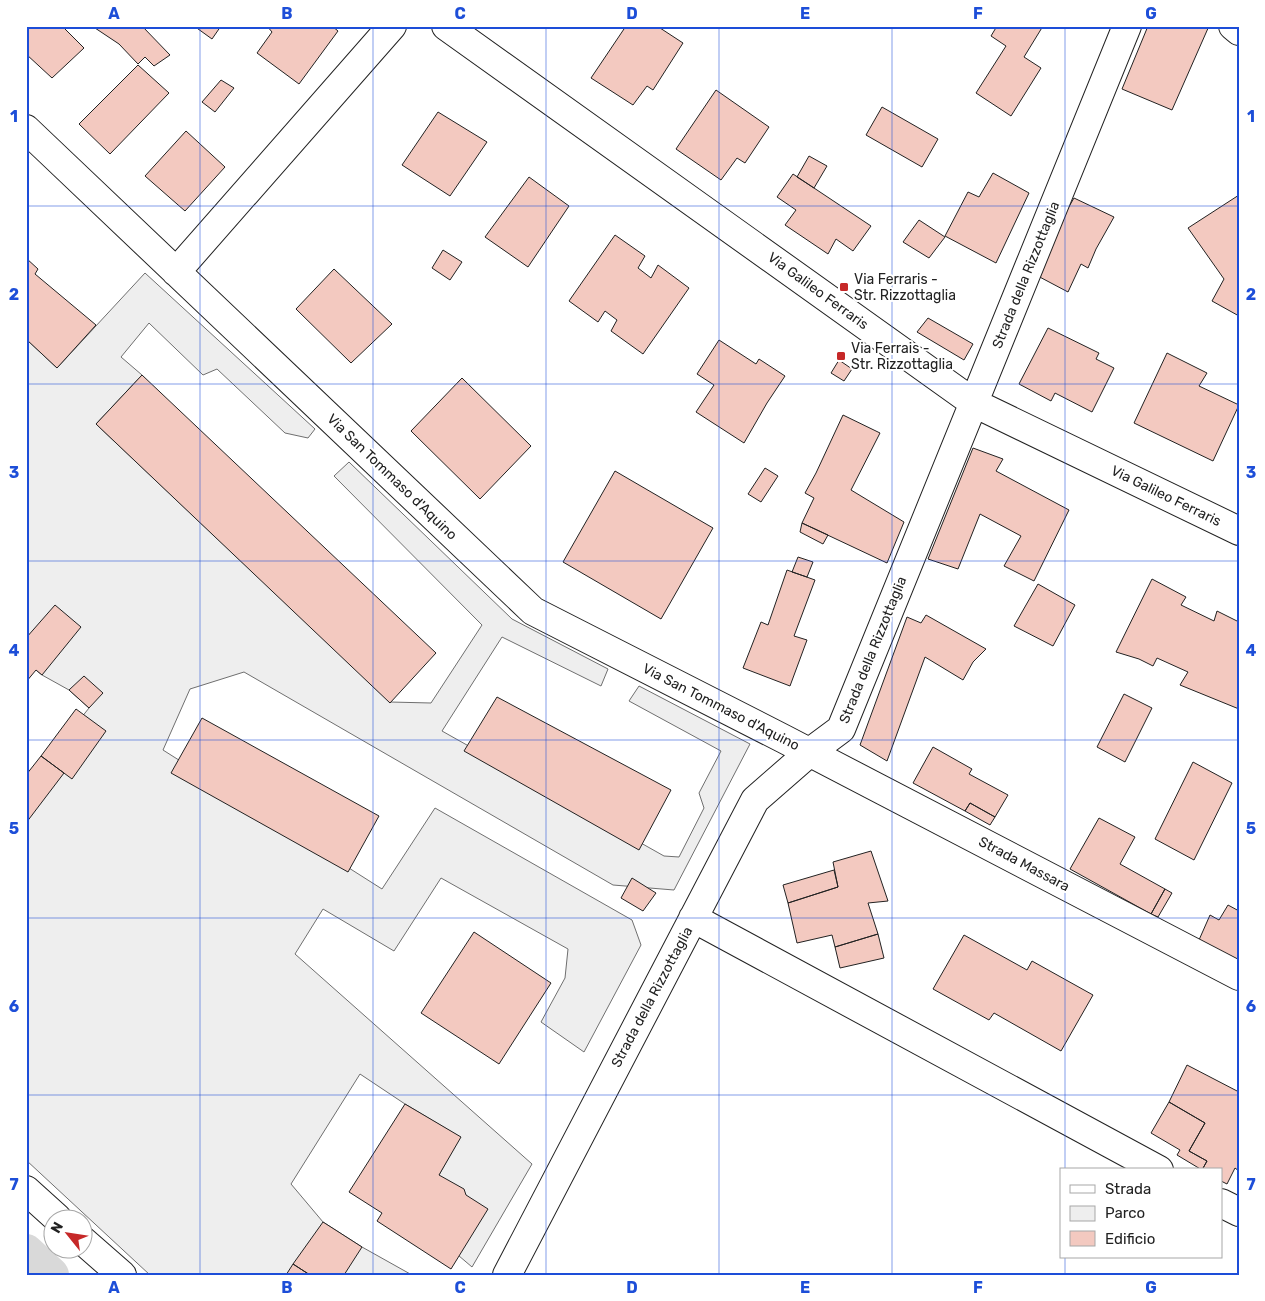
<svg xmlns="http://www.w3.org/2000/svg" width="1265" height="1301" font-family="Rubik,sans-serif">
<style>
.green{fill:#eee;stroke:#6f6f6f}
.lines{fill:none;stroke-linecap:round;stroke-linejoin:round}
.canal{stroke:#d9d9d9;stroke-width:36}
.building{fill:#f3c9c0;stroke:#222}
.minor-casing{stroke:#222;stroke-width:30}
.minor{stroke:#fff;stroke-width:28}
.grid{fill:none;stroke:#1d4ed8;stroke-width:1;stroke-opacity:0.55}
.poi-dot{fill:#c62828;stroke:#fff;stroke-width:2}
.labels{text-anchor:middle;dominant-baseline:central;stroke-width:4;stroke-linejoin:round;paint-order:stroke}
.street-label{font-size:14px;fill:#222;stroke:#fff}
.poi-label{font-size:14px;fill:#222;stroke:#fff;text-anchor:start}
.neatline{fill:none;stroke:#1d4ed8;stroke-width:2}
.grid-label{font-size:16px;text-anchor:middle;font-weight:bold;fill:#1d4ed8}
</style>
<rect width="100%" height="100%" fill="#fff"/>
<!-- green -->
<path class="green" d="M145,273l170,156 -7,9 -23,-5 -68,-64 -14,6 -54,-52 -28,34 21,18 -46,49 294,278 41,1 51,-78 -148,-149 15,-14 163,157 96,50 -7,17 -99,-49 -60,94 222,125 15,1 25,-49 -5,-15 22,-42 -92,-50 10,-15 111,58 -76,146 -61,-5 -369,-213 -54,17 -27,61 219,139 53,-81 197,112 9,25 -57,107 -43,-30 24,-44 3,-29 -127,-71 -47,73 -71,-42 -28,45 237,210 -60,103 -27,-23 -6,-69 21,-38 -55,-33 -45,-30 -69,110 32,38 39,25 50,28h-262l-124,-115v-373l63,-79 -20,-18 -27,-15 -16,-13v-323l31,29z"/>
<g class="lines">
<!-- canal -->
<path class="canal" d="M26,1252l25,23"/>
</g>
<!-- building -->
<path class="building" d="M26,26h36l22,22 -32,30 -26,-24z
M92,26h50l28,29 -16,11 -9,-9 -7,7 -19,-20z
M194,26h27l-9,13z
M332,26l6,5 -39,53 -42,-31 15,-21 -5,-6z
M626,26h31l26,17 -30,47 -6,-4 -14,19 -42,-27z
M997,26h46l-19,31 17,11 -30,48 -35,-23 30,-47 -15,-10z
M1148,26h61l-37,84 -50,-21z
M138,65l31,28 -59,61 -31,-30z
M221,80l13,8 -19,24 -13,-10z
M716,90l53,37 -24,36 -8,-5 -16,22 -45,-31z
M882,107l56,32 -16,28 -56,-32z
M438,112l49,30 -37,54 -48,-31z
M186,131l39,36 -40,44 -40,-35z
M809,156l18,10 -13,22 -17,-11z
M993,173l36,20 -33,70 -51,-27 23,-44 11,5z
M793,174l78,52 -18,25 -17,-12 -8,15 -43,-29 11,-15 -19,-13z
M529,177l40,29 -41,61 -43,-30z
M1239,195v121l-27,-15 12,-22 -36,-51z
M1074,198l40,19 -18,32 -8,19 -7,-4 -13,28 -34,-18 12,-28z
M919,220l26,17 -16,21 -26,-16z
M615,235l30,21 -7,12 13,10 7,-13 31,23 -46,66 -32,-23 6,-11 -12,-9 -7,11 -29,-21z
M443,250l19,12 -12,18 -18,-12z
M26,258l12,11 -3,5 61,51 -39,43 -31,-29z
M334,269l58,55 -41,39 -55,-54z
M928,318l45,26 -9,16 -47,-28z
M1048,328l51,25 -3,6 18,9 -22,44 -37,-19 -4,8 -32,-17z
M719,340l37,24 3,-5 26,17 -18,27 -23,40 -48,-31 18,-27 -17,-11z
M1167,353l40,20 -8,13 40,19 -26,56 -79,-38z
M839,360l13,9 -8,12 -13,-8z
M142,375l294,278 -46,50 -294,-279z
M462,378l69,68 -51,53 -69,-68z
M843,415l37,18 -29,57 53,32 -17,41 -85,-40 12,-25 -9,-5 11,-20z
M973,448l30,11 -7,12 73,39 -35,71 -30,-15 17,-30 -41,-22 -22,55 -30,-10z
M765,468l13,8 -17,26 -13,-8z
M615,471l98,57 -52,91 -98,-57z
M802,523l26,12 -5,9 -23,-12z
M798,557l15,5 -6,15 -15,-5z
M787,570l28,10 -21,56 13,4 -17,46 -47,-18 18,-46 7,3z
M1152,579l34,18 -5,8 33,16 3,-10 22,11v87l-59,-24 8,-13 -31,-14 -4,8 -14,-7 -23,-7z
M1038,584l37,21 -22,41 -39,-20z
M55,605l26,22 -39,48 -6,-5 -10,12v-44z
M926,615l60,34 -13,13 -10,18 -38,-23 -38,104 -27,-16 47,-128 14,6z
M84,676l19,17 -14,15 -20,-18z
M1124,694l28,14 -27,54 -28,-15z
M497,697l174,93 -32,60 -175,-99z
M76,709l30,22 -34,48 -31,-23z
M202,718l177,98 -31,56 -177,-99z
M933,747l39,22 -3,5 39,21 -13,22 -25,-14 -5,8 -52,-28z
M41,756l23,17 -38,50v-48z
M1193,762l39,21 -38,77 -39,-21z
M970,803l25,14 -5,8 -25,-14z
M1099,818l36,19 -15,27 45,25 -14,25 -81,-45z
M871,851l17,50 -20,2 10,31 -43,13 -3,-12 -35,8 -9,-40 50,-16 -5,-25z
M834,870l4,17 -50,16 -5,-18z
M632,878l24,15 -13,18 -22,-13z
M1165,889l7,4 -14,24 -7,-3z
M1228,905l11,6v51l-40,-22 11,-25 9,5z
M474,932l77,51 -52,81 -78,-51z
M878,934l6,24 -44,10 -5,-21z
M964,935l63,35 5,-9 61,34 -32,56 -67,-38 -5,7 -56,-31z
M1187,1065l52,27v79l-4,-3 -8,16 -6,-3v-11h-19l5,-9 -18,-10 16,-28 -36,-21z
M1169,1102l36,21 -16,28 18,10 -5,9 -25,-15 3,-5 -29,-17z
M405,1104l56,33 -22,38 25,14 2,6 22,14 -37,60 -74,-48 5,-8 -33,-21z
M323,1222l39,25 -18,28h-34l-17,-11z
M293,1264l17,11h-24z"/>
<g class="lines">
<!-- minor casing -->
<g class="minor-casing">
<path id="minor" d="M446,26l528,377 265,128
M1233,26l6,5
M26,129l507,482 251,128 455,237
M176,272l216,-246
M693,918l466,252
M26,1190l31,28
M1221,1203l18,9
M82,1240l40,35
M507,1275l248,-475 55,-48 31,-23 286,-703"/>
</g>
<!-- minor -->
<use href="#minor" class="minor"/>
</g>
<!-- grid -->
<path class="grid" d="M200,26v1249M373,26v1249M546,26v1249M719,26v1249M892,26v1249M1065,26v1144M26,206h1213M26,384h1213M26,561h1213M26,740h1213M26,918h1213M26,1095h1213M1065,1257v18"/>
<!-- markers -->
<g class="poi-dot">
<rect x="839" y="282" width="10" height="10" rx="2.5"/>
<rect x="836" y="351" width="10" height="10" rx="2.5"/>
</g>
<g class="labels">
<!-- street labels -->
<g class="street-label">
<text transform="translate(1026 275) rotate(-68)">Strada della Rizzottaglia</text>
<text transform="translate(818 291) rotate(36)">Via Galileo Ferraris</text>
<text transform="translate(392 477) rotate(44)">Via San Tommaso d'Aquino</text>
<text transform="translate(1166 496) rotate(26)">Via Galileo Ferraris</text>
<text transform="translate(873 650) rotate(-68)">Strada della Rizzottaglia</text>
<text transform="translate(721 707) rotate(27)">Via San Tommaso d'Aquino</text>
<text transform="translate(1024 864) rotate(28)">Strada Massara</text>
<text transform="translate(652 997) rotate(-62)">Strada della Rizzottaglia</text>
</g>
<!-- poi labels -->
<g class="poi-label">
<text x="854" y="279">Via Ferraris -<tspan x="854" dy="16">Str. Rizzottaglia</tspan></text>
<text x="851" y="348">Via Ferrais -<tspan x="851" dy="16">Str. Rizzottaglia</tspan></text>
</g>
</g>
<!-- border -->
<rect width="1265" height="1301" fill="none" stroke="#ffffff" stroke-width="55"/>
<!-- legend -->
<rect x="1060" y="1168" width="162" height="90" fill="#ffffff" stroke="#a7a7a7"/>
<rect x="1070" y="1185" width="25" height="8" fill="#ffffff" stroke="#a7a7a7"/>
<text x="1105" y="1194" font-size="15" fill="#222222">Strada</text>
<rect x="1070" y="1206" width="25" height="15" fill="#eeeeee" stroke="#a7a7a7"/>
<text x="1105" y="1218" font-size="15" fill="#222222">Parco</text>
<rect x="1070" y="1231" width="25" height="15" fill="#f3c9c0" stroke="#a7a7a7"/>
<text x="1105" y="1244" font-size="15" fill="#222222">Edificio</text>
<!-- north arrow -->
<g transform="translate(68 1234) rotate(300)"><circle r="24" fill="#ffffff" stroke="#a7a7a7"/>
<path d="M0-4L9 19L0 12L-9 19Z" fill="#c62828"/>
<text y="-8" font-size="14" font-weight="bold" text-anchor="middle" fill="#222222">N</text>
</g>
<rect x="28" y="28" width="1210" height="1246" class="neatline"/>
<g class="grid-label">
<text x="114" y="19">A</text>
<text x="287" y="19">B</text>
<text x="460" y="19">C</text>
<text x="632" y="19">D</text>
<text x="805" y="19">E</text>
<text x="978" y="19">F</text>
<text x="1151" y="19">G</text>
<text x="14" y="122">1</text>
<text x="1251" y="122">1</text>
<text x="14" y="300">2</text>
<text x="1251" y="300">2</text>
<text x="14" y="478">3</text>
<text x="1251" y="478">3</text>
<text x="14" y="656">4</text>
<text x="1251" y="656">4</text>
<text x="14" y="834">5</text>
<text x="1251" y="834">5</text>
<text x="14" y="1012">6</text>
<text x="1251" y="1012">6</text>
<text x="14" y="1190">7</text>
<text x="1251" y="1190">7</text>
<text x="114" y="1293">A</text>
<text x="287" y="1293">B</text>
<text x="460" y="1293">C</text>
<text x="632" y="1293">D</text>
<text x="805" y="1293">E</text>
<text x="978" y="1293">F</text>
<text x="1151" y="1293">G</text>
</g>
</svg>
